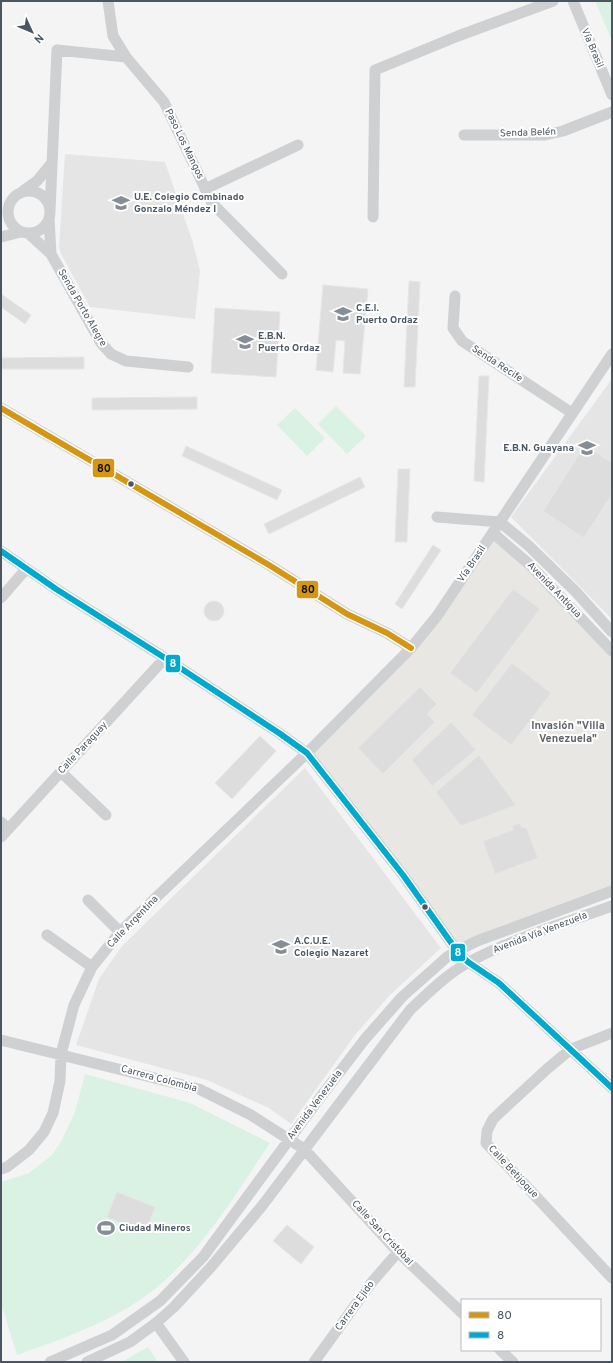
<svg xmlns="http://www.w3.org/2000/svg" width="613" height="1363" font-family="Overpass,sans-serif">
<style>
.commercial{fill:#e8e7e3}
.education{fill:#e6e5e6}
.green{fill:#d9f2e3}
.building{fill:#ddddde;stroke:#e5e6e7}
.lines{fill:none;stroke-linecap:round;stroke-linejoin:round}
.minor{stroke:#ced0d2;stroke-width:11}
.bus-1-casing{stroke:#fff;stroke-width:9}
.bus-2-casing{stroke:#fff;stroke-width:9}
.bus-1{stroke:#d49613;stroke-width:6}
.bus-2{stroke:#00a9ce;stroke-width:6}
.bus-dot{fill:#4a5661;stroke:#fff;stroke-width:1.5}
.labels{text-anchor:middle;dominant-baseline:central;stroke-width:4;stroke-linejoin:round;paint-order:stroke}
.street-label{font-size:10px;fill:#4a5661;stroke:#fff}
.poi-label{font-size:10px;font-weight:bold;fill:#4a5661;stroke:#fff;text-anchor:start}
.neighbourhood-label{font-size:11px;font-weight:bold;fill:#5f6368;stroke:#fff}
.line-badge{stroke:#fff;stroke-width:1.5}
.badge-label{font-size:11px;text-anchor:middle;font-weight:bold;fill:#fff}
.pale-badge-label{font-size:11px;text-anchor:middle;font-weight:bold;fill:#111}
</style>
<rect width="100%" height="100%" fill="#f4f4f4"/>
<!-- commercial -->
<path class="commercial" d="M493,533l119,118v240l-155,60 -150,-198 104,-105z"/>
<!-- education -->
<path class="education" d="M65,154l100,8 28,81 7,28 -5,48 -105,-12 -29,-53 -2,-7z
M612,379v240l-101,-102z
M305,768l136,180 -52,48 -34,39 -64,89 -22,-16 -62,-28 -131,-35 23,-66 23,-33z"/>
<!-- green -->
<path class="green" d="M595,1h17v40z
M336,406l30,30 -19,18 -29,-30z
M295,408l30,30 -18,18 -30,-31z
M85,1074l105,29 80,40c-34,51 -67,106 -114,145 -41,33 -91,50 -139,67l-16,-52v-121l28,-9 23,-18 10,-15 13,-28z
M148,1347l10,15h-37z"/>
<!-- building -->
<path class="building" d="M409,281l11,1 -5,105h-11z
M323,285l45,4 -8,85 -17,-1 2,-32 -9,-1 -3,32 -17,-2z
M1,294l30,21 -6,9 -24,-17z
M215,308l65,4 -4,65 -65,-4z
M84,357v12h-83v-11z
M479,376h10l-5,106 -10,-1z
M197,397v12l-105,1v-12z
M585,445l27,18v31l-28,44 -41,-27z
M186,446l96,44 -5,10 -95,-44z
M398,469h12l-3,73h-12z
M360,477l5,10 -96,47 -5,-10z
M433,545l8,5 -39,59 -7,-5z
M513,589l27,20 -63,84 -27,-20z
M204 611a10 10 0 1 1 20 0a10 10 0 1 1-20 0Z
M512,663l39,30 -40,52 -39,-30z
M420,687l17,17 -10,10 8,8 -52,52 -25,-26z
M451,722l25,28 -44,36 -20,-26z
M260,736l16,15 -44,48 -17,-16z
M479,755l37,50 -55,21 -25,-34z
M520,823l2,5 4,-1 12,31 -43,16 -12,-33 30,-11 -1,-4z
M117,1192l38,15 -10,26 -38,-16z
M287,1225l27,22 -13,17 -28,-23z"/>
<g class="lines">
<!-- minor -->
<path class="minor" d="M108,1l5,35 13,21 38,45 48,101 70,71
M573,1l39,94
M464,135h81l18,-4 49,-19
M205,189l93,-44
M8 212a21 21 0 1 1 42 0a21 21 0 1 1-42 0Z
M23,191l14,-10 14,-17
M50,211l7,-161 69,7
M373,217l2,-147 83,-34 95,-35
M49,218l2,36
M28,233l23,21 50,89 10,11 15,7 62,6
M1,237l20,-5
M455,296l-2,32 9,13 110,72
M1,408l268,157 78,49 40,19 24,15
M437,517l63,5 29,24 47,46 36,40
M493,533l36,31 83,87
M1,551l55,38 109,69 114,75 28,20 96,122 54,76 11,11 31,21 113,105
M1,598l25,-29
M61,772l45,43
M1,822l7,7
M1,837l164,-179
M88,900l32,32
M47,935l45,32
M612,1033l-41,16 -24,20 -54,50 -6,12 -1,12 126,135
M1,1040l198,49 52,26 53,34 94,103 64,61
M1,1169l6,-2 22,-17 15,-18 9,-19 7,-32 1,-27 13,-49 18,-38 28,-35 187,-179 104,-105 26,-32 175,-262
M156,1323l28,39
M500,1350l13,12
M50,1362l62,-27 48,-34 43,-44 113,-154 49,-64 37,-42 45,-40 10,-6 20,-10 135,-50
M87,1362l43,-20 26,-19 18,-16 37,-40 51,-61 148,-196c18,-17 37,-36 59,-48 45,-24 96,-39 143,-56
M314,1362l58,-80 26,-30"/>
<!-- bus-1 casing -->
<g class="bus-1-casing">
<path id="bus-1" d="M1,408l268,157 78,49 40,19 24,15"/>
</g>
<!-- bus-2 casing -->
<g class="bus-2-casing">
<path id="bus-2" d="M1,551l55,38 109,69 114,75 28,20 96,122 54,76 11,11 31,21 113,105"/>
</g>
<!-- bus-1 -->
<use href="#bus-1" class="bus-1"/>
<!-- bus-2 -->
<use href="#bus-2" class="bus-2"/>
</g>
<!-- icons -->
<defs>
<g id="school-bare" transform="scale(1.38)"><path d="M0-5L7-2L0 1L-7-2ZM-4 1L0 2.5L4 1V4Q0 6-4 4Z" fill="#868d94" stroke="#fff" stroke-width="2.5" paint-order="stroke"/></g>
<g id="stadium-bare" transform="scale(1.38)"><path d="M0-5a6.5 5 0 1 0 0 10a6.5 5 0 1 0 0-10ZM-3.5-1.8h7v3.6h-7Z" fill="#868d94" stroke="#fff" stroke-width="2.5" paint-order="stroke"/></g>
</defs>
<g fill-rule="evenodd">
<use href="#school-bare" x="121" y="203"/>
<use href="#school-bare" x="343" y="314"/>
<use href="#school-bare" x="245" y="342"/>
<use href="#school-bare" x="587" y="448"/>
<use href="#school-bare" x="281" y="947"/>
<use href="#stadium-bare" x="106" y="1228"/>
</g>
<!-- markers -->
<g class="bus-dot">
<circle cx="131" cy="484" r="3.5"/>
<circle cx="425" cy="907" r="3.5"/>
</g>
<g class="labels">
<!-- street labels -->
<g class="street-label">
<text transform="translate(592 48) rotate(67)">Vía Brasil</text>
<text transform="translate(528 133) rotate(-2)">Senda Belén</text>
<text transform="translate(184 144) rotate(64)">Paso Los Mangos</text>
<text transform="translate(82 308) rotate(60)">Senda Porto Alegre</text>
<text transform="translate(497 364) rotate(33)">Senda Recife</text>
<text transform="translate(472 564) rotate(-56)">Vía Brasil</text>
<text transform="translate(554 590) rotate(46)">Avenida Antigua</text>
<text transform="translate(83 748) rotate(-47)">Calle Paraguay</text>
<text transform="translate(133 922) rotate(-46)">Calle Argentina</text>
<text transform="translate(540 933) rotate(-21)">Avenida Vía Venezuela</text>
<text transform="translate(159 1079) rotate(15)">Carrera Colombia</text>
<text transform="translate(315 1105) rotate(-53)">Avenida Venezuela</text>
<text transform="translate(513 1172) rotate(47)">Calle Betijoque</text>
<text transform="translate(382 1233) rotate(47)">Calle San Cristóbal</text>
<text transform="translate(355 1306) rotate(-54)">Carrera Ejido</text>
</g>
<!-- poi labels -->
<g class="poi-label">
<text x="134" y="197">U.E. Colegio Combinado<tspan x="134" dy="12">Gonzalo Méndez I</tspan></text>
<text x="356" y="308">C.E.I.<tspan x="356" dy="12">Puerto Ordaz</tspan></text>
<text x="258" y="336">E.B.N.<tspan x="258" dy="12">Puerto Ordaz</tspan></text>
<text x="574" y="448" text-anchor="end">E.B.N. Guayana</text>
<text x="294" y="941">A.C.U.E.<tspan x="294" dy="12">Colegio Nazaret</tspan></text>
<text x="119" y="1228">Ciudad Mineros</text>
</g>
<!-- neighbourhood labels -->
<g class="neighbourhood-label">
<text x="568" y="726">Invasión "Villa<tspan x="568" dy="13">Venezuela"</tspan></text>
</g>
</g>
<g class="line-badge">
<rect x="92" y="458" width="23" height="20" rx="4" fill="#d49613"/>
<rect x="296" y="580" width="23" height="19" rx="4" fill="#d49613"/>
<rect x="165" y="654" width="16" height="19" rx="4" fill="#00a9ce"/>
<rect x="450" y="943" width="16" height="19" rx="4" fill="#00a9ce"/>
</g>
<g class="badge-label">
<text x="173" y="667">8</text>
<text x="458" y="956">8</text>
</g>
<g class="pale-badge-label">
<text x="104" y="472">80</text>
<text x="308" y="593">80</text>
</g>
<!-- border -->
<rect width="613" height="1363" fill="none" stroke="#4a5661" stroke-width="4"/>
<!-- legend -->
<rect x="461" y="1299" width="140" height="52" fill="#ffffff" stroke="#b7bbc0"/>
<rect x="469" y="1312" width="20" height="6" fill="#d49613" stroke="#b7bbc0"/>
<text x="497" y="1319" font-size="12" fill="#4a5661">80</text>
<rect x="469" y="1332" width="20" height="6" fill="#00a9ce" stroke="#b7bbc0"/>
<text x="497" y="1339" font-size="12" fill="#4a5661">8</text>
<!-- north arrow -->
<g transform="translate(32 32) rotate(134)" stroke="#ffffff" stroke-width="3" paint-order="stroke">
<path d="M0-3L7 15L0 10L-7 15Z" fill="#4a5661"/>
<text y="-6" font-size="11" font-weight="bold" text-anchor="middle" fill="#4a5661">N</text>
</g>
</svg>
